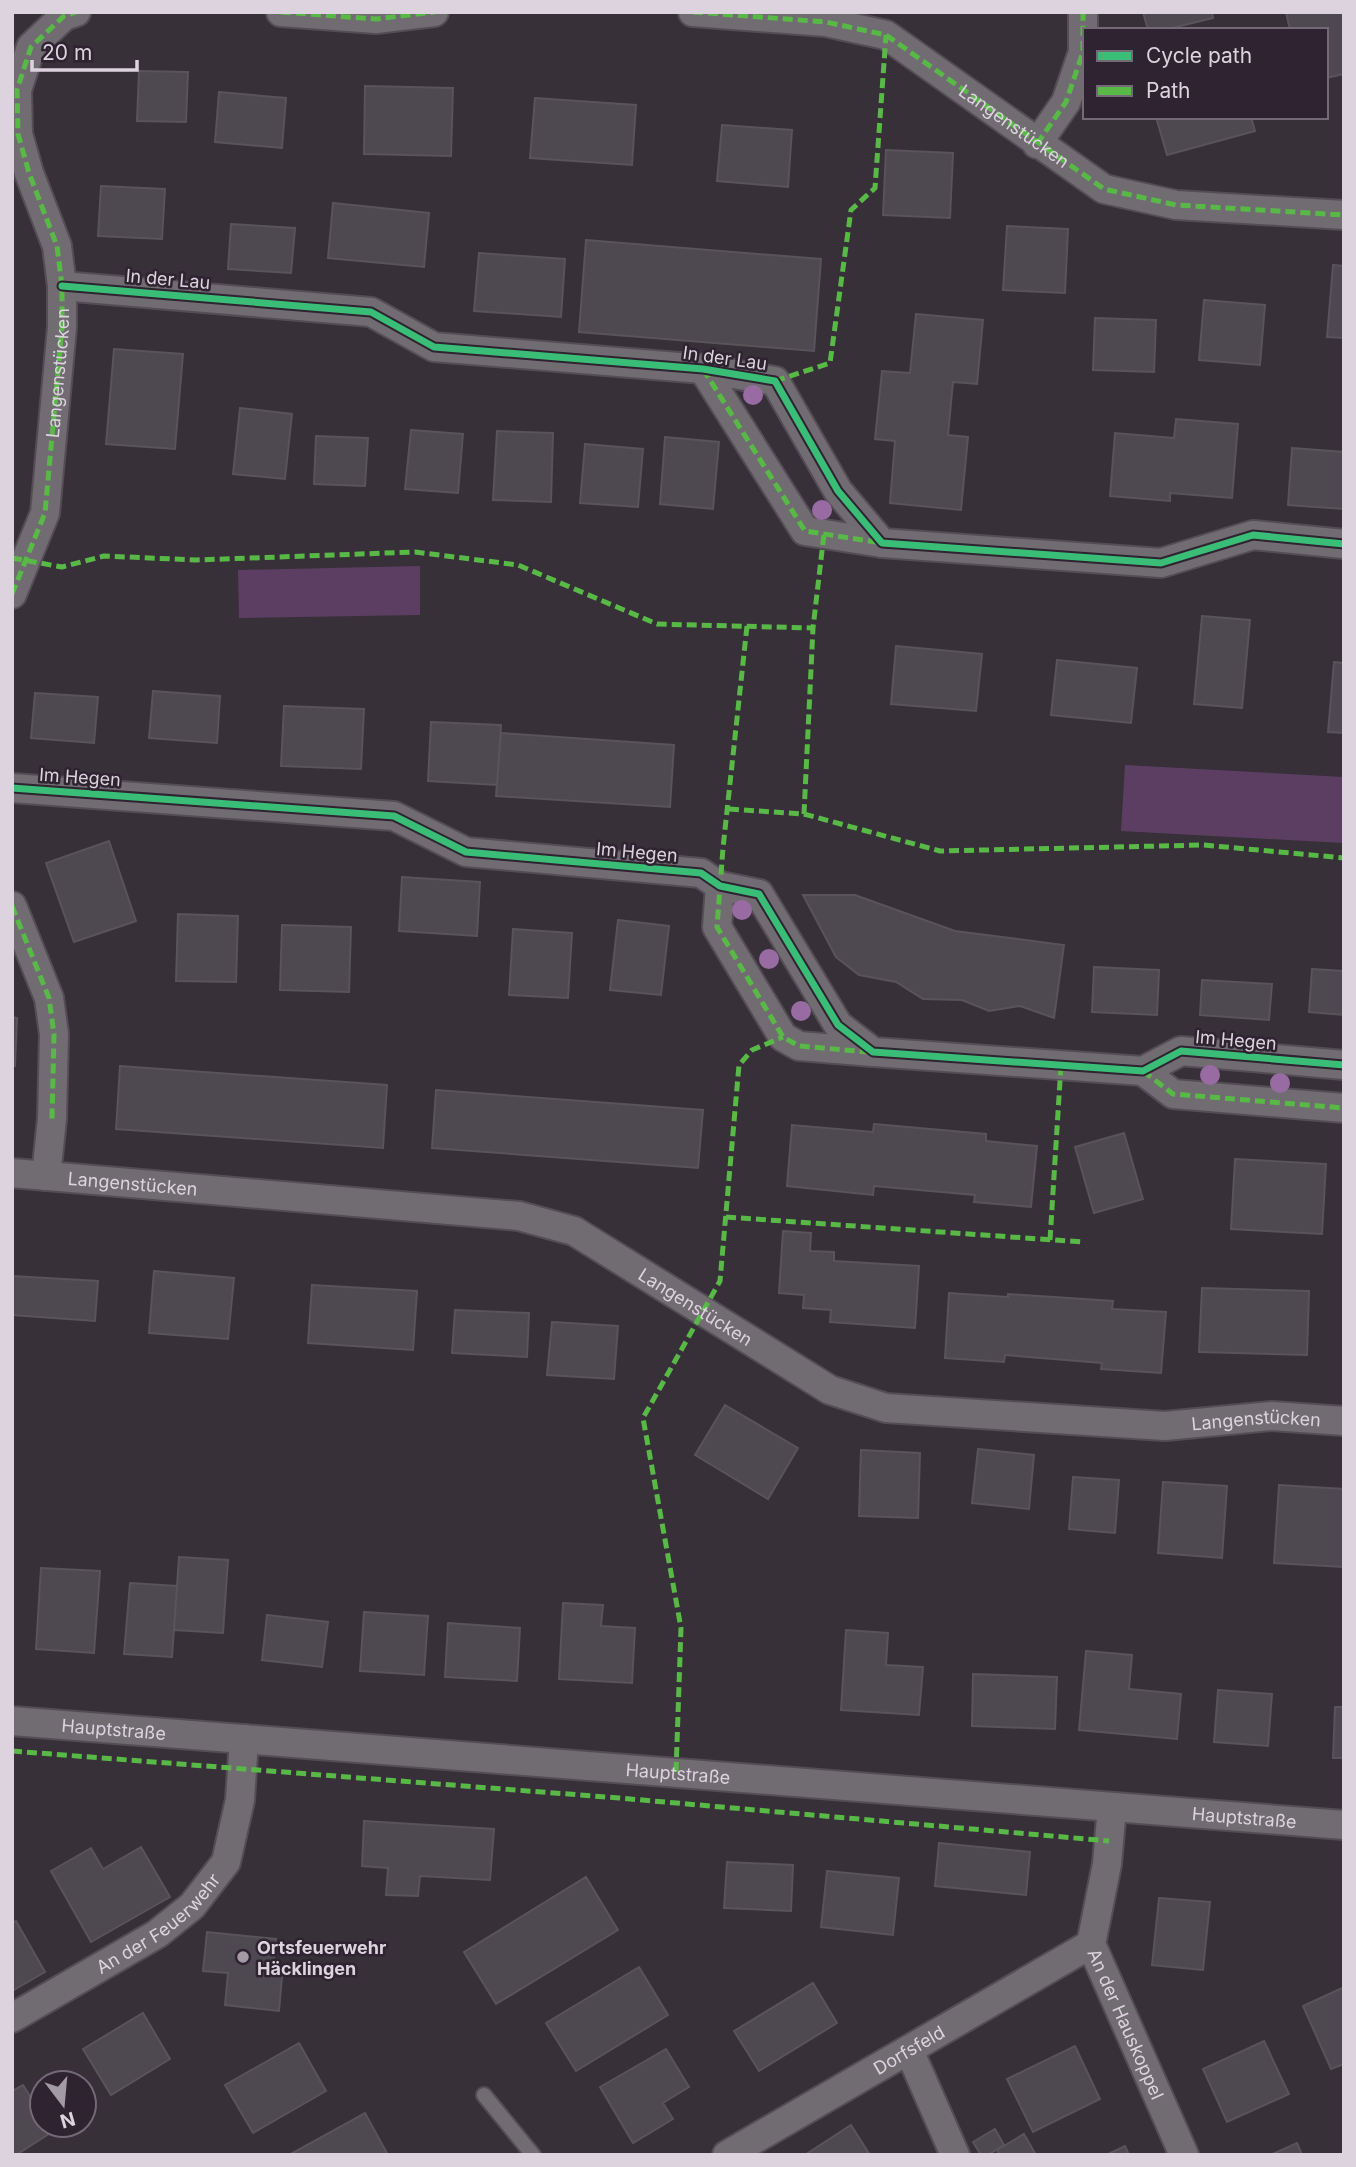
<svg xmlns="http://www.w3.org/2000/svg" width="1356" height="2167" font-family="Inter,sans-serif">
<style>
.green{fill:#5c3e63}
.building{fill:#4e4950;stroke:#59535a;stroke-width:2}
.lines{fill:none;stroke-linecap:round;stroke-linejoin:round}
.lane-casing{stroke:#544d55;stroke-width:18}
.street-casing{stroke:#544d55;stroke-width:32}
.lane{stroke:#716c72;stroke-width:14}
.street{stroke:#716c72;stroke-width:28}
.quiet{stroke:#58b947;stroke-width:5;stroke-dasharray:10 5;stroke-linecap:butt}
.cycleway-casing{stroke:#2f2332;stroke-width:11}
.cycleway{stroke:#3abd76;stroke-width:7}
.tree{fill:#986ba3}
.poi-dot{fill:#a29aa4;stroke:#2f2332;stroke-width:2.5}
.labels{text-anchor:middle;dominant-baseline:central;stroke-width:5;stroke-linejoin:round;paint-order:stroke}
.street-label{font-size:18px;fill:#dcd3de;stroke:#2f2332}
.poi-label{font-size:18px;font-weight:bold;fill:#dcd3de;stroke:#2f2332;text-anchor:start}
</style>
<rect width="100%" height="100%" fill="#373038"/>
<!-- green -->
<path class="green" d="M420,566v49l-181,3 -1,-48z
M1125,765l219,12v66l-223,-12z"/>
<!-- building -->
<path class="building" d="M1143,12h69l1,6 -49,12h-16z
M1286,12h58v62l-18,4v-48h-36z
M139,71l49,1 -2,50 -49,-1z
M365,86l88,2 -2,68 -87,-2z
M219,92l67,6 -4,50 -67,-6z
M535,98l101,7 -4,60 -102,-7z
M1156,117h95l4,14 -88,24z
M722,125l70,5 -4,57 -71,-6z
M886,150l67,3 -3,65 -67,-3z
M101,186l64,3 -3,50 -64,-3z
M333,203l96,10 -5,54 -96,-9z
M231,224l64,4 -4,45 -63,-4z
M1007,226l61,3 -3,64 -62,-3z
M586,240l235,19 -7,92 -235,-19z
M479,253l86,6 -4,58 -87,-6z
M1333,265l11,1v72l-17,-1z
M1204,300l61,5 -5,60 -61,-5z
M916,314l67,6 -6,64 -24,-2 -5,53 20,2 -7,73 -71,-7 5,-62 -20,-2 7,-68 28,2z
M1095,318l61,2 -2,52 -61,-2z
M114,349l69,5 -8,95 -69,-5z
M240,408l52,6 -7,65 -52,-5z
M1176,419l62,5 -6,74 -62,-5v8l-60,-5 5,-63 59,5z
M411,430l52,4 -5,59 -53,-4z
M497,431l56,2 -2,69 -58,-2z
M316,436l52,2 -3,48 -51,-2z
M665,437l54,5 -6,67 -53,-5z
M585,444l58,5 -5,58 -58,-4z
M1292,448l52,4v57l-56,-4z
M1202,616l48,4 -8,88 -48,-4z
M896,646l86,8 -6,57 -85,-7z
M1057,660l80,8 -6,55 -80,-8z
M1334,662l10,1v70l-16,-1z
M153,691l67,5 -3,47 -68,-5z
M35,693l63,4 -4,46 -63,-5z
M284,706l80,3 -3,60 -80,-3z
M431,722l70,3 -4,60 -69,-4z
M501,733l173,12 -4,62 -174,-11z
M109,841l27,80 -62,21 -28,-79z
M402,877l78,5 -3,54 -78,-5z
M803,895h52l100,36 109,14 -10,73 -34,-12 -31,5 -27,-11 -39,-1 -27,-17 -37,-7 -23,-18z
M178,914l60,2 -2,66 -60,-1z
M618,920l51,6 -8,69 -51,-5z
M282,925l69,2 -2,65 -69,-2z
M513,929l59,4 -4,65 -59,-3z
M1094,967l65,3 -2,45 -65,-3z
M1312,969l32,2v44l-35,-3z
M1202,980l70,4 -3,36 -69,-5z
M12,1017l5,1 -2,48 -3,-1z
M120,1066l267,19 -4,63 -267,-19z
M436,1090l267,20 -5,58 -266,-20z
M874,1124l112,10v7l51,5 -6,61 -57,-5 1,-7 -101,-9 -1,9 -86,-9 5,-61 81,7z
M1124,1133l19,66 -49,14 -19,-66z
M1235,1159l91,5 -4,70 -91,-5z
M783,1231l28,2 -1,18 24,1v9l85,5 -4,62 -85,-6 1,-12 -28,-2 1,-13 -25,-2z
M154,1271l80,7 -6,61 -79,-6z
M12,1276l86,5 -3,40 -83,-6z
M312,1285l105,6 -4,59 -105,-7z
M1202,1288l107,3 -2,64 -108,-3z
M949,1293l59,4v-3l105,7 -1,8 54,3 -5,61 -60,-4 1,-6 -97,-8 -1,7 -59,-4z
M455,1310l74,3 -2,44 -75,-4z
M552,1322l66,4 -4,53 -67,-4z
M725,1405l73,43 -30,51 -73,-44z
M978,1449l56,6 -5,54 -57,-6z
M861,1450l59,3 -2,65 -59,-2z
M1073,1477l46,3 -4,53 -46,-4z
M1163,1482l64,4 -5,72 -64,-5z
M1279,1485l65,4 -1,78 -69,-4z
M179,1557l49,3 -5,73 -49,-3z
M41,1568l59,3 -6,82 -58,-4z
M130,1583l47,3 -5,71 -48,-3z
M563,1603l40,2 -2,21 34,2 -3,55 -73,-4z
M364,1612l64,4 -4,59 -64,-4z
M267,1615l61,7 -6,45 -60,-7z
M448,1623l72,5 -3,53 -72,-4z
M846,1630l42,3 -2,32 37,2 -4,48 -78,-5z
M1086,1651l46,4 -3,34 52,5 -4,45 -98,-9z
M973,1674l84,3 -2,52 -83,-3z
M1218,1690l54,4 -4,52 -54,-4z
M1335,1707h9v51h-11z
M364,1821l130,8 -4,51 -70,-4 -2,20 -32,-1 2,-27 -26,-2z
M939,1843l91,9 -4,43 -91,-9z
M141,1847l29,50 -79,45 -40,-71 40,-23 12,21z
M727,1862l66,3 -2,46 -67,-3z
M827,1871l72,7 -6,57 -72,-8z
M586,1877l32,53 -122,74 -32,-52z
M1159,1898l51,4 -7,68 -51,-5z
M16,1921l29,51 -33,19v-68z
M207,1932l69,7 -4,37 10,1 -3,34 -54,-6 3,-32 -25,-2z
M639,1967l29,48 -92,56 -30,-48z
M813,1983l24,40 -78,48 -25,-40z
M1344,1987v77l-13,5 -28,-63z
M143,2013l27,46 -59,36 -28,-46z
M1264,2041l25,53 -62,28 -24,-53z
M299,2043l27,48 -73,42 -28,-48z
M1075,2046l25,53 -67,33 -26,-53z
M666,2049l23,38 -26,16 10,16 -40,24 -33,-56z
M23,2085l19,30v10h6l4,7 -36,23h-4v-64z
M365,2113l23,42h-99z
M851,2125l19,30h-65z
M995,2129l9,16 -16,10h-7l-8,-13z
M1024,2134l12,21h-36l-3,-5z
M1297,2143l5,12h-32z
M1125,2146l4,9h-23z"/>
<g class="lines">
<!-- lane casing -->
<g class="lane-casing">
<path id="lane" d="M484,2095l49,60"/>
</g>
<!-- street casing -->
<g class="street-casing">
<g id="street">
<path d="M281,12l95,7 58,-7"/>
<path d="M693,12l133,10 60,13 218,154 72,16 168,10"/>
<path d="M1037,144l29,-42 17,-50v-40"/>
<path d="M62,286l309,26 63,35 269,22 72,12 63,110 44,52 279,20 92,-28 91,9"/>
<path d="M703,369l102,162 77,12"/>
<path d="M12,594l33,-81 17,-186v-41l-5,-40 -28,-73 -11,-39 -1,-44 14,-43 33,-31 12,-4"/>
<path d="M12,788l382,28 72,36 235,21 19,13 39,8 79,131 35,27 270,19 38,-20 163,14"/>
<path d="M720,886l-3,41 66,110 16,9 74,6"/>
<path d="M12,906l37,92 5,36 -2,85 -6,57"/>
<path d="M1143,1071l30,23 171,14"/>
<path id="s1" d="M12,1173l507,43 55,15 256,159 56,18 279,18 107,-10 72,5"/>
<path id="s2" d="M12,1721l1332,104"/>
<path id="s3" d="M1112,1807l-5,57 -16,80 93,211"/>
<path id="s4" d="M12,2018l145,-84 35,-28 34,-44 14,-62 4,-61"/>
<path d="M909,2050l46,105"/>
<path id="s5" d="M727,2155l364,-211"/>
</g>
</g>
<!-- lane -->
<use href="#lane" class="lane"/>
<!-- street -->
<use href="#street" class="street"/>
<!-- quiet -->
<g class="quiet">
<path d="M281,12l95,7 58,-7"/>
<path id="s6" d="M693,12l133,10 60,13 218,154 72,16 168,10"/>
<path d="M1037,144l29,-42 17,-50v-40"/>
<path d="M703,369l102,162 77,12"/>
<path d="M775,381l55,-18 21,-153 24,-22 11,-153"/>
<path d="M12,558l50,9 42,-11 92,4 219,-8 103,13 139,59 156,4"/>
<path id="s7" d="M12,594l33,-81 17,-186v-41l-5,-40 -28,-73 -11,-39 -1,-44 14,-43 33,-31 12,-4"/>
<path d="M747,626l-24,222 -6,79 66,110 16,9 70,6"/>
<path d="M729,809l75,5 9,-186 11,-94"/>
<path d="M804,814l136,37 264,-6 140,13"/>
<path d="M12,906l37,92 5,36 -2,85"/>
<path d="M1143,1071l30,23 171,14"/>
<path d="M726,1217l357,25"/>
<path d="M1050,1240l11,-175"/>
<path d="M12,1751l607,47 490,43"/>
<path d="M676,1772l5,-144 -38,-210 77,-137 19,-216 13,-15 31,-13"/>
</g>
<!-- cycleway casing -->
<g class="cycleway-casing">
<path id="cycleway" d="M62,286l309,26 63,35 269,22 72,12 63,110 44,52 279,20 92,-28 91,9
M12,788l382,28 72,36 235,21 19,13 39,8 79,131 35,27 270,19 38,-20 163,14"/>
</g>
<!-- cycleway -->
<use href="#cycleway" class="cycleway"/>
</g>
<!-- trees -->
<g class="tree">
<circle cx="753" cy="395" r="10"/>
<circle cx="822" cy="510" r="10"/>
<circle cx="742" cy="910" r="10"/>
<circle cx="769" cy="959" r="10"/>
<circle cx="801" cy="1011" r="10"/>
<circle cx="1210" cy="1075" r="10"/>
<circle cx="1280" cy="1083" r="10"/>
</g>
<!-- markers -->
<circle class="poi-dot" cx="243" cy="1957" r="7"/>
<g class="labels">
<!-- street labels -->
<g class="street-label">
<text stroke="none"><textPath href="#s6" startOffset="352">Langenstücken</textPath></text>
<text transform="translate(168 279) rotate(5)">In der Lau</text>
<text transform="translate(725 358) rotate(8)">In der Lau</text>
<text stroke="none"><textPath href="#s7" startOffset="228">Langenstücken</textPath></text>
<text transform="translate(80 777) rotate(4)">Im Hegen</text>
<text transform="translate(637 852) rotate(5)">Im Hegen</text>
<text transform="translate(1236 1040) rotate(5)">Im Hegen</text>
<text stroke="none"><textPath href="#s1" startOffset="121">Langenstücken</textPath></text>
<text stroke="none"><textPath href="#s1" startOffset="709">Langenstücken</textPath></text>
<text stroke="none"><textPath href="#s1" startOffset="1297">Langenstücken</textPath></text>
<text stroke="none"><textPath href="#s2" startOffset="102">Hauptstraße</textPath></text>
<text stroke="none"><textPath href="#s2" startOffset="668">Hauptstraße</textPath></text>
<text stroke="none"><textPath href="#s2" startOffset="1236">Hauptstraße</textPath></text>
<text stroke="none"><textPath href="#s4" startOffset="175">An der Feuerwehr</textPath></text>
<text stroke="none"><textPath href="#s3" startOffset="226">An der Hauskoppel</textPath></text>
<text stroke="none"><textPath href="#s5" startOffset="210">Dorfsfeld</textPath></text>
</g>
<!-- poi labels -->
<g class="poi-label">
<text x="257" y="1947">Ortsfeuerwehr<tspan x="257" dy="21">Häcklingen</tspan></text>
</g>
</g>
<!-- border -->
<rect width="1356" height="2167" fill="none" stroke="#dcd3de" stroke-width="28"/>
<!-- legend -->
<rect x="1083" y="28" width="245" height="91" fill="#2f2332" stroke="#746977" stroke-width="2"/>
<rect x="1097" y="51" width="35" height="10" fill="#3abd76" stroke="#746977" stroke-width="2"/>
<text x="1146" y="63" font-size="21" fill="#dcd3de">Cycle path</text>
<rect x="1097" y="86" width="35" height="10" fill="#58b947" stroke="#746977" stroke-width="2"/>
<text x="1146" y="98" font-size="21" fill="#dcd3de">Path</text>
<!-- north arrow -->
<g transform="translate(63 2104) rotate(164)"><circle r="33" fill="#2f2332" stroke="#746977" stroke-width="2"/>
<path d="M0-5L12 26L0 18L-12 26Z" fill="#a29aa4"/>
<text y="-10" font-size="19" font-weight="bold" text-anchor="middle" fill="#dcd3de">N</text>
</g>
<!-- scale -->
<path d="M32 60v10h105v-10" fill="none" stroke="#dcd3de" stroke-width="3.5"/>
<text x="42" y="60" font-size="21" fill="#dcd3de" stroke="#2f2332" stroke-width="5" paint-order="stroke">20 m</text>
</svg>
